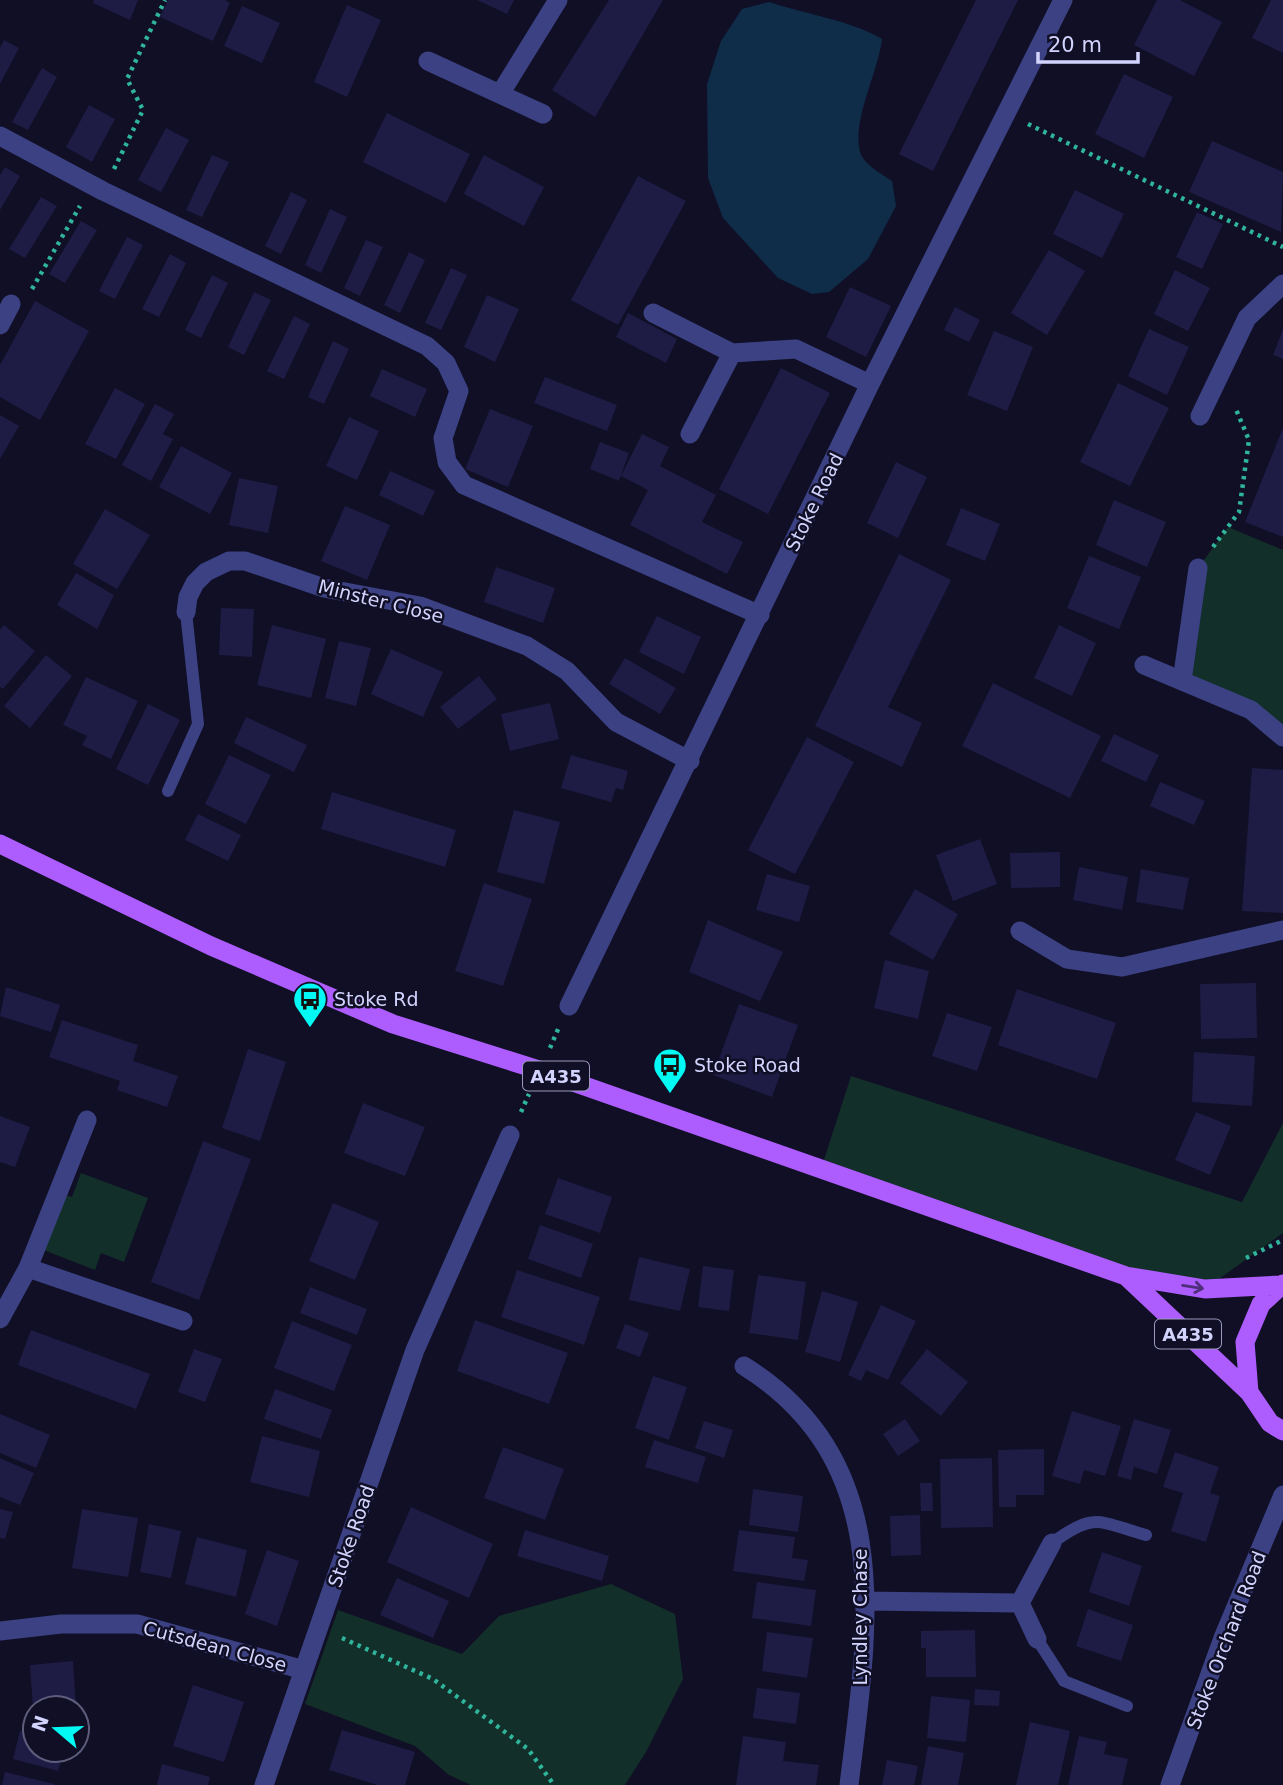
<svg xmlns="http://www.w3.org/2000/svg" width="1283" height="1785" font-family="'DejaVu Sans',sans-serif">
<style>
.green{fill:#122f2a}
.water{fill:#0f2d49}
.building{fill:#1e1b45}
.lines{fill:none;stroke-linecap:round;stroke-linejoin:round}
.path{stroke:#30b59d;stroke-width:4.5;stroke-dasharray:3.5 5;stroke-linecap:butt}
.service{stroke:#3b4183;stroke-width:12}
.minor{stroke:#3b4183;stroke-width:19}
.tertiary{stroke:#3b4183;stroke-width:19}
.primary{stroke:#ad5cfd;stroke-width:19}
.oneway{stroke:#4f2e7b}
.labels{text-anchor:middle;dominant-baseline:central;stroke-width:5;stroke-linejoin:round;paint-order:stroke}
.shield{fill:#100f25;stroke:#9899bd;stroke-width:2}
.shield-label{font-size:18px;font-weight:bold;fill:#d3d4fe}
.street-label{font-size:19px;fill:#d3d4fe;stroke:#100f25}
.poi-label{font-size:19px;fill:#d3d4fe;stroke:#100f25;text-anchor:start}
</style>
<rect width="100%" height="100%" fill="#100f25"/>
<!-- green -->
<path class="green" d="M1228,527l55,23v187l-101,-56 16,-113z
M851,1076l391,126 41,-79v110l-78,56 -79,-13 -305,-107z
M81,1173l67,25 -24,64 -23,-9 -6,17 -54,-21 20,-55 11,3z
M611,1584l64,30 8,65 -37,73 -21,33h-154l-22,-10 -34,-29 -110,-42 33,-94 124,44 37,-38z"/>
<!-- water -->
<path class="water" d="M769,2c36,12 81,18 113,37 -4,34 -30,80 -22,113 3,12 22,22 32,29l4,25 -28,53 -39,33 -17,2 -34,-16 -55,-60 -15,-40 -1,-94 14,-43 21,-32z"/>
<!-- building -->
<path class="building" d="M94,0h44l-8,20 -37,-17z
M168,0h57l5,3 -17,38 -53,-24z
M477,0h37l-7,14z
M609,0h54l-68,117 -43,-27z
M976,0h42l-85,171 -34,-17z
M1157,0h23l42,22 -28,54 -60,-31z
M1271,0h12v53l-31,-15z
M347,5l34,15 -34,77 -33,-15z
M242,6l38,17 -18,40 -38,-17z
M4,40l15,8 -19,36v-36z
M42,68l15,9 -29,53 -16,-8z
M1124,74l49,23 -29,61 -49,-24z
M89,105l26,14 -23,43 -26,-15z
M387,113l83,41 -24,49 -83,-41z
M166,128l23,12 -28,52 -23,-12z
M1212,141l71,31 -2,60 -92,-40z
M212,155l17,7 -27,55 -16,-7z
M484,155l60,32 -20,39 -60,-32z
M5,167l15,9 -20,34v-35z
M638,176l48,25 -68,124 -47,-25z
M1075,190l49,24 -22,44 -49,-24z
M291,192l16,8 -26,54 -16,-8z
M41,197l16,9 -32,52 -16,-9z
M330,209l17,8 -26,56 -16,-8z
M1197,212l26,12 -21,45 -26,-12z
M81,221l16,9 -32,53 -16,-9z
M127,237l16,8 -28,54 -16,-8z
M366,240l17,7 -23,49 -16,-8z
M1049,250l36,21 -38,64 -36,-22z
M409,252l16,8 -25,53 -16,-8z
M170,254l16,9 -27,54 -17,-8z
M451,268l16,7 -26,55 -16,-7z
M1175,270l35,18 -22,43 -34,-17z
M212,275l16,8 -27,55 -16,-8z
M850,287l41,19 -25,51 -40,-20z
M254,292l17,8 -27,55 -16,-8z
M487,295l32,14 -24,53 -31,-15z
M35,301l54,30 -49,89 -40,-23v-32z
M955,307l25,13 -11,22 -25,-12z
M628,313l49,26 -11,24 -50,-26z
M294,316l16,8 -26,55 -17,-8z
M1149,329l40,18 -22,48 -39,-19z
M1283,329v30l-10,-4z
M994,331l39,16 -26,64 -40,-16z
M333,341l16,8 -25,55 -16,-7z
M781,368l49,25 -62,121 -49,-25z
M382,369l45,20 -12,28 -45,-21z
M545,377l72,28 -10,26 -73,-28z
M1118,383l51,25 -39,78 -50,-24z
M115,388l30,16 -29,55 -31,-15z
M155,404l19,10 -11,20 10,5 -22,42 -29,-16z
M490,409l43,17 -25,61 -43,-18z
M0,415l19,11 -19,33z
M349,417l30,14 -22,49 -31,-14z
M1283,428v109l-38,-15z
M642,434l27,13 -9,19 56,29 -14,27 41,20 -16,32 -97,-49 18,-35 -27,-14z
M600,442l29,11 -10,28 -29,-12z
M181,446l51,27 -22,41 -51,-27z
M896,462l31,15 -29,61 -31,-15z
M390,471l45,20 -12,25 -44,-21z
M239,478l39,8 -10,47 -39,-8z
M1114,500l52,22 -19,45 -51,-22z
M345,506l45,19 -23,55 -46,-19z
M961,508l39,16 -15,37 -39,-16z
M105,509l45,26 -33,54 -44,-25z
M899,554l52,26 -63,127 34,16 -20,44 -87,-41z
M1089,556l52,21 -22,52 -52,-21z
M496,567l59,21 -12,35 -59,-21z
M76,573l38,22 -17,34 -40,-24z
M221,608l33,1 -2,48 -33,-2z
M657,616l44,21 -17,37 -45,-22z
M4,625l31,26 -32,38 -3,-2v-57z
M272,625l54,14 -15,59 -54,-13z
M1059,625l37,18 -24,53 -38,-18z
M339,641l32,7 -15,58 -31,-8z
M391,649l52,23 -20,45 -52,-23z
M46,655l26,21 -42,52 -26,-22z
M625,658l51,30 -16,26 -51,-30z
M479,676l18,23 -39,30 -18,-22z
M86,677l52,24 -27,58 -29,-14 5,-9 -24,-11z
M993,683l108,53 -31,62 -108,-52z
M550,703l9,36 -49,12 -9,-37z
M148,704l32,16 -32,65 -32,-16z
M246,717l61,28 -13,27 -60,-29z
M1114,734l45,21 -13,27 -45,-21z
M807,737l47,25 -59,112 -47,-24z
M229,755l42,20 -25,49 -41,-20z
M571,755l57,16 -5,19 -7,-2 -5,14 -50,-14z
M1252,768l31,2v143l-41,-2z
M1160,782l45,19 -11,24 -44,-19z
M332,792l124,38 -11,37 -124,-38z
M514,810l46,12 -16,62 -47,-12z
M198,814l43,21 -13,26 -43,-21z
M980,839l17,45 -44,17 -17,-46z
M1060,852v35l-49,1 -1,-35z
M1079,867l49,10 -6,33 -49,-10z
M1141,869l48,9 -6,32 -47,-8z
M767,874l43,12 -11,36 -43,-12z
M484,883l48,16 -29,87 -48,-15z
M915,889l43,25 -25,46 -44,-26z
M708,920l75,32 -23,49 -71,-29z
M885,960l44,11 -11,48 -44,-11z
M1256,983l1,55 -56,1 -1,-55z
M6,987l54,18 -9,27 -51,-16z
M1017,989l99,34 -19,56 -99,-34z
M739,1004l59,21 -26,72 -59,-22z
M947,1013l45,14 -15,44 -45,-15z
M62,1020l76,25 -5,16 45,15 -11,31 -50,-17 3,-9 -71,-24z
M248,1049l38,13 -26,79 -38,-13z
M1194,1052l61,4 -3,50 -60,-4z
M363,1103l62,24 -20,49 -61,-23z
M1196,1112l35,14 -21,49 -35,-15z
M0,1116l30,11 -15,40 -15,-5z
M203,1141l48,18 -52,141 -48,-18z
M558,1178l54,19 -12,36 -55,-19z
M333,1203l46,19 -24,58 -46,-19z
M540,1225l53,19 -12,34 -53,-19z
M639,1257l51,12 -10,42 -51,-11z
M703,1266l31,4 -5,41 -31,-4z
M517,1270l83,27 -16,48 -83,-28z
M758,1275l48,7 -8,58 -49,-7z
M310,1287l57,22 -10,26 -57,-22z
M822,1291l36,11 -18,60 -35,-10z
M881,1305l35,16 -28,59 -22,-10 -5,11 -13,-6z
M475,1320l93,33 -19,51 -92,-33z
M292,1321l60,24 -18,46 -60,-23z
M625,1324l24,9 -9,24 -24,-9z
M31,1330l119,44 -14,35 -118,-44z
M194,1349l28,10 -17,43 -27,-10z
M927,1349l41,33 -27,34 -41,-33z
M653,1376l34,11 -18,53 -34,-12z
M275,1389l57,21 -11,29 -57,-20z
M1072,1411l49,15 -16,50 -21,-6 -4,14 -28,-8z
M0,1414l50,21 -14,33 -36,-15z
M905,1419l15,22 -22,15 -15,-22z
M1134,1419l37,11 -14,44 -23,-7 -3,13 -14,-4z
M704,1421l29,9 -9,28 -29,-10z
M262,1436l58,15 -11,46 -59,-15z
M654,1440l52,17 -8,26 -53,-16z
M503,1447l61,22 -19,51 -61,-22z
M1044,1449v46h-28v12h-17l-1,-57z
M1175,1452l44,15 -9,26 10,3 -14,46 -35,-11 12,-38 -20,-6z
M0,1458l34,15 -14,32 -20,-8z
M992,1458l1,69 -52,1 -1,-69z
M920,1483h12l1,28h-12z
M753,1489l50,7 -5,36 -49,-7z
M411,1507l82,37 -24,54 -82,-36z
M0,1509l13,3 -8,27 -5,-1z
M82,1509l56,9 -10,59 -56,-9z
M920,1515l1,40 -30,1 -1,-40z
M149,1524l32,7 -10,47 -31,-6z
M525,1530l84,26 -7,25 -85,-25z
M739,1530l56,7 -3,21 16,2 -4,21 -71,-10z
M197,1537l50,13 -11,47 -51,-13z
M267,1550l32,11 -22,65 -32,-12z
M1102,1552l40,14 -13,40 -40,-14z
M397,1578l52,23 -16,37 -53,-23z
M757,1582l59,8 -5,36 -59,-8z
M1088,1609l45,16 -12,36 -45,-15z
M975,1630l1,47h-50v-29h-5v-17z
M767,1632l46,6 -6,40 -45,-7z
M73,1661l3,47h-43l-3,-43z
M193,1685l51,17 -20,60 -51,-16z
M757,1688l43,5 -4,31 -43,-6z
M975,1689l25,2 -1,15 -25,-1z
M931,1696l39,4 -4,42 -39,-4z
M1030,1722l40,9 -12,54h-42z
M342,1730l73,22 -10,33h-28l-48,-15z
M20,1731l15,4v15h29l-6,21 -45,-12z
M743,1736l43,6 -3,19 36,4 -3,20h-80z
M1079,1736l28,6 -3,12 24,5 -6,26h-54z
M928,1746l36,7 -6,32h-37z
M887,1760l31,6 -4,19h-32z
M162,1764l48,13 -2,8h-51z
M5,1772l49,12v1h-52z"/>
<g class="lines">
<!-- path -->
<path class="path" d="M1028,124l255,123
M114,169l29,-59 -16,-31 38,-79
M32,289l48,-83
M1213,547l26,-35 10,-72 -14,-33
M550,1048l9,-21
M521,1112l8,-18
M1246,1258l37,-18
M342,1638l91,41 95,70 26,36"/>
<!-- service -->
<path class="service" d="M168,791l30,-67 -12,-112
M1052,1543c43,-32 47,-21 94,-8
M1037,1639l27,42 63,25"/>
<!-- minor -->
<path class="minor" d="M428,61l115,53
M500,94l58,-94
M0,136l103,55 324,155 19,17 13,28 -16,47 4,24 17,23 296,130
M653,313l79,40 64,-4 74,35
M0,325l11,-21
M1200,416l47,-98 36,-34
M690,434l42,-81
M186,612l2,-15 7,-14 11,-11 23,-11h16l79,27 96,18 107,40 40,25 49,51 74,39
M1144,665l107,45 32,27
M1182,681l16,-113
M1020,931l47,28 55,8 161,-37
M569,1006l301,-622 193,-384
M28,1268l155,53
M0,1319l28,-51 59,-148
M744,1366c155,97 124,263 105,419
M864,1601l156,2
M0,1631l61,-7h76l167,46
M1037,1639l-17,-36 32,-60
M264,1785l151,-435 95,-215"/>
<!-- tertiary -->
<path class="tertiary" d="M1170,1785l53,-147 60,-143"/>
<!-- primary -->
<path class="primary" d="M0,844l211,102 182,78 146,46 587,206 79,13 75,-4
M1126,1276l123,116 21,31 13,8
M1249,1392l-4,-50 16,-38 22,-20"/>
</g>
<!-- one-way arrows -->
<defs><path id="oneway-shaft" d="M-6 0H5M1.5-3L5.5 0L1.5 3" fill="none" stroke-width="1.6" stroke-linecap="round" stroke-linejoin="round" transform="scale(1.75)"/></defs>
<use class="oneway" href="#oneway-shaft" transform="translate(1193 1287) rotate(9)"/>
<!-- icons -->
<defs>
<g id="bus-pin" transform="scale(1.75)"><path d="M0 17L-7.5 6A9.5 9.5 0 1 1 7.5 6Z" fill="#03faf4" stroke="#100f25"/><path d="M-5-6H5V4H4V6H2V4H-2V6H-4V4H-5ZM-3.5-4V0h7V-4ZM-3.5 1.2v1.5H-2V1.2ZM2 1.2v1.5H3.5V1.2Z" fill="#111"/></g>
</defs>
<g fill-rule="evenodd">
<use href="#bus-pin" x="310" y="999"/>
<use href="#bus-pin" x="670" y="1065"/>
</g>
<g class="labels">
<!-- shield labels -->
<g class="shield">
<rect x="523" y="1061.5" width="66" height="29" rx="5"/>
<rect x="1155" y="1319.5" width="66" height="29" rx="5"/>
</g>
<g class="shield-label">
<text x="556" y="1076">A435</text>
<text x="1188" y="1334">A435</text>
</g>
<!-- street labels -->
<g class="street-label">
<text transform="translate(814 502) rotate(-64)">Stoke Road</text>
<text transform="translate(381 601) rotate(14)">Minster Close</text>
<text transform="translate(351 1536) rotate(-71)">Stoke Road</text>
<text transform="translate(860 1617) rotate(-90)">Lyndley Chase</text>
<text transform="translate(1226 1640) rotate(-69)">Stoke Orchard Road</text>
<text transform="translate(215 1646) rotate(15)">Cutsdean Close</text>
</g>
<!-- poi labels -->
<g class="poi-label">
<text x="334" y="999">Stoke Rd</text>
<text x="694" y="1065">Stoke Road</text>
</g>
</g>
<!-- north arrow -->
<g transform="translate(56 1729) rotate(289)"><circle r="33" fill="#100f25" stroke="#5e5e7c" stroke-width="2"/>
<path d="M0-5L12 26L0 18L-12 26Z" fill="#03faf4"/>
<text y="-10" font-size="19" font-weight="bold" text-anchor="middle" fill="#d3d4fe">N</text>
</g>
<!-- scale -->
<path d="M1038 52v10h100v-10" fill="none" stroke="#d3d4fe" stroke-width="3.5"/>
<text x="1048" y="52" font-size="21" fill="#d3d4fe" stroke="#100f25" stroke-width="5" paint-order="stroke">20 m</text>
</svg>
